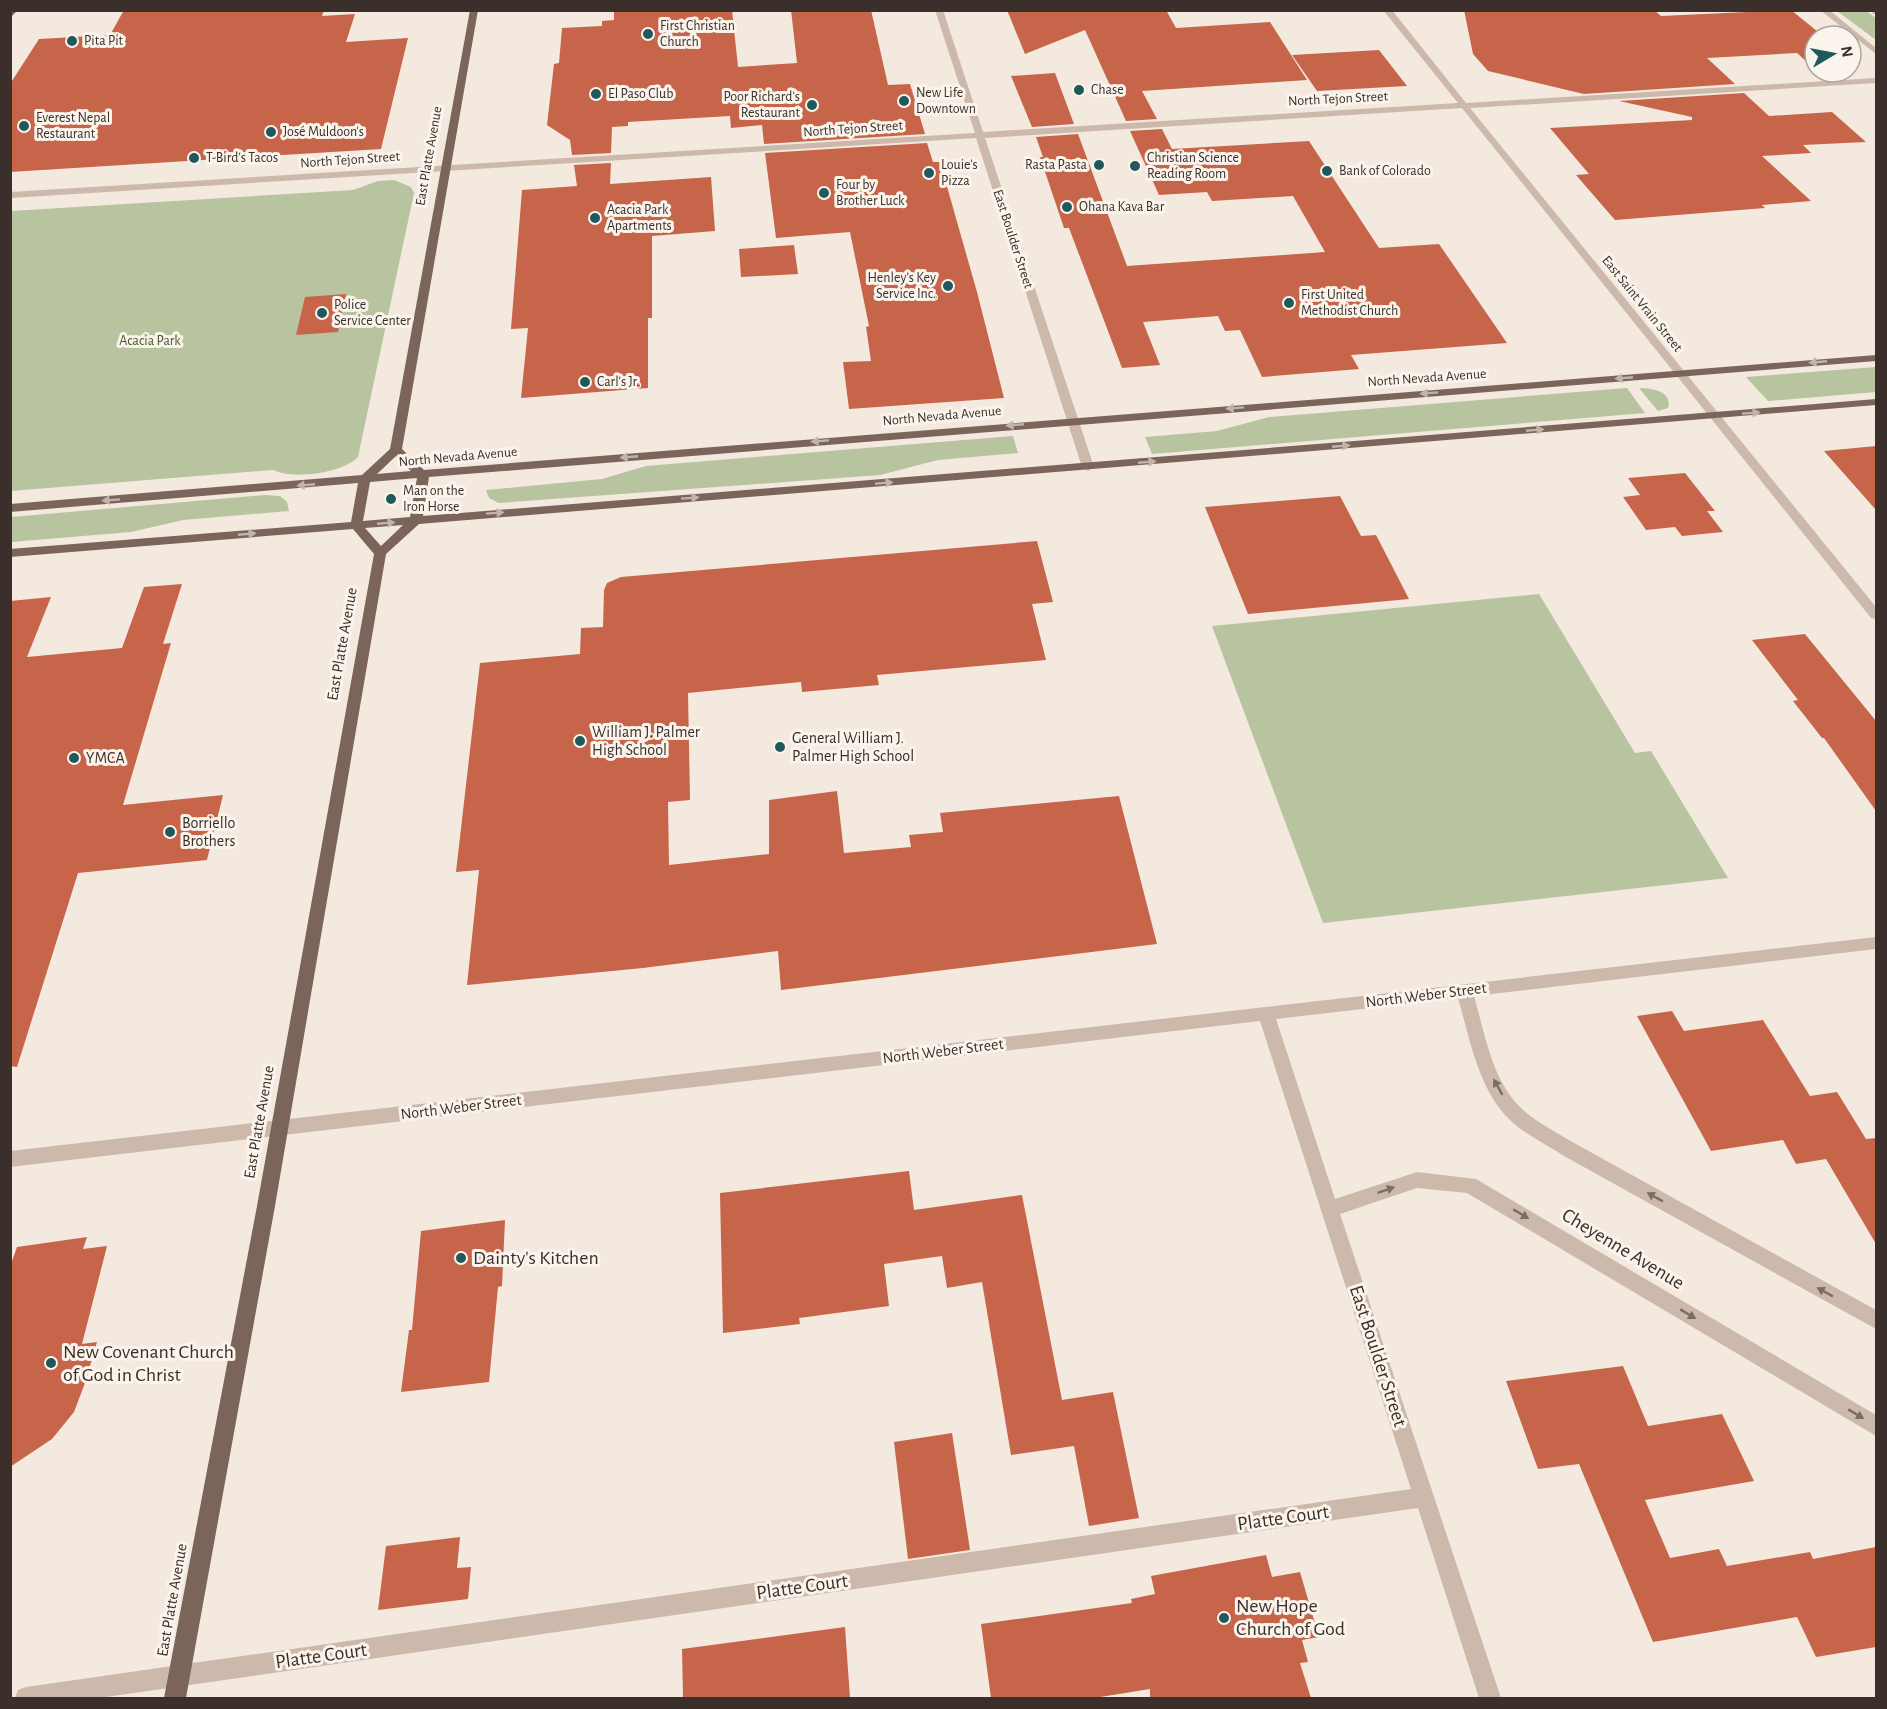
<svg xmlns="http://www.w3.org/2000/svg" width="1887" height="1709" font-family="'Alegreya Sans',sans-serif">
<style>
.green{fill:#b8c39f}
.building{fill:#c7654a}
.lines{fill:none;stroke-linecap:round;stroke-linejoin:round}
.minor{fill:#ccb9ab;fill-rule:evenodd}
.major{fill:#7b655b;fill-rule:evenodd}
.oneway{fill:#c1b4ab}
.oneway2{fill:#7c6d64}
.poi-dot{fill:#1f595c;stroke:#faf4ec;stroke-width:2}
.labels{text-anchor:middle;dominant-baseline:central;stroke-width:6;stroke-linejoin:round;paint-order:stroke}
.far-poi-label{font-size:14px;fill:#3a2f2a;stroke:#faf4ec;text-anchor:start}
.far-street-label{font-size:14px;fill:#3a2f2a;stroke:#faf4ec}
.far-park-label{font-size:14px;fill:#49582d;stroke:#faf4ec}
.street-label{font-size:16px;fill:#3a2f2a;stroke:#faf4ec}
.poi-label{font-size:16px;fill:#3a2f2a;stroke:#faf4ec;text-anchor:start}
.near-street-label{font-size:20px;fill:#3a2f2a;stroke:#faf4ec}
.near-poi-label{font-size:20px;fill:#3a2f2a;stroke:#faf4ec;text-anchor:start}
</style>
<rect width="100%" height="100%" fill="#f3e9df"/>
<!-- green -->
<path class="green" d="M1837,11h29l10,7v22z
M394,180l17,7 3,6 -56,264c-15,16 -65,23 -85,13l-262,21v-280l342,-21 25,-9z
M1876,367v25l-108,9 -22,-24z
M1627,388l18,25 -493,41 -7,-17 72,-6 52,-14z
M1639,388c12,0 34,3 29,20l-10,3z
M1013,436l5,17 -80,7 -58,15 -381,28 -10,-5 -3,-8 116,-11 44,-13z
M266,495l14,1 7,6 2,9 -106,9 -52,12 -120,10v-25z
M1539,594l96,159 16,-2 77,127 -405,45 -111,-297z"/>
<!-- building -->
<path class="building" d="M124,10h200l-2,6 33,-2 -9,28 62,-4 -27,111 -371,23v-88l29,-45 71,-4z
M614,10h118l6,57 59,-4 -6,-53h80l17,75 22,-1 15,50 -161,10 -2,-19 -31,3 -1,-12 -102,6v4l-16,1 -1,26 -39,2 -2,-15 -23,-15 7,-61 5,-1 3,-35 40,-2v-5l12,-1z
M1007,10h159l10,18 94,-6 37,58 -165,11 15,28 -31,2 -41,-91 -60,24z
M1464,10h190l7,6 130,-6 32,26h-8v26l-7,1 -11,-10 -90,5 28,26 -151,10 -96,-23 -15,-17z
M1379,50l28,36 -90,5 -25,-36z
M1055,73l19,51 -42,3 -21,-51z
M1744,93l25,23 63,-4 34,30 -63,3 8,8 -49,3 49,45 -49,4 3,3 -150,12 -39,-45 13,-1 -39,-46 142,-8v-3l-73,-16z
M1162,129l10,20 137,-8 70,107 60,-4 68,99 -156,12 8,14 -97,8 -22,-47 -15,1 -7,-15 -75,6 17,43 -38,3 -53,-140h-5l-24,-71h3l-7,-20 42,-3 49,132 198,-14 -32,-56 -81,5 -5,-9 -48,3 -29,-64z
M927,143l6,19h7l37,130 27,106 -155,11 -6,-47 28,-1 -5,-34 3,-1 -19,-94 -74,6 -11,-85z
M611,163l-1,21 101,-7 4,54 -63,5v82h-4v70l-127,10 7,-70 -17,1 11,-139 55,-4 -3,-21z
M794,245l4,29 -57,3 -2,-28z
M346,294l-8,38 -42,3 9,-38z
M1876,446v64l-52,-59z
M1685,473l30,38h-8l16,21 -41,4 -7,-9 -29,3 -23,-33 17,-2 -12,-17z
M1340,496l21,40 15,-1 33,64 -161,15 -43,-107z
M1037,541l16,61 -21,2 14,56 -169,15 2,10 -77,7 -1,-10 -113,11 2,107 -22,2 1,63 100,-11v-54l68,-9 7,62 67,-6 -2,-12 34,-3 -3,-19 179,-17 38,148 -376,46 -3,-39 -135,17 -176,17 12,-115 -23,2 24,-209 100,-9 1,-26 22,-1 1,-37 3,-7 14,-6z
M182,584l-19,60 8,-1 -48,162 100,-10 -16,65 -129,13 -61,194 -7,-1v-465l41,-4 -24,60 95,-9 22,-61z
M1805,634l71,87v90l-52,-73h-2l-29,-37 5,-1 -46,-60z
M1672,1011l12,20 79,-11 47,76 27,-4 29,47 10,-1v106l-50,-85 -30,5 -13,-24 -72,11 -74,-135z
M909,1171l5,39 108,-15 40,205 51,-8 26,126 -50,8 -15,-80 -63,9 -29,-173 -35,6 -5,-32 -58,8 5,42 -90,12 1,6 -77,9 -3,-140z
M505,1220l-3,66 -4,1 -9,95 -88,10 8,-62h3l9,-99z
M87,1237l-4,12 24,-3 -25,98 15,-2 -12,41 -11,29 -22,27 -42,28v-200l7,-20z
M1623,1366l25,60 74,-12 32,67 -109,19 25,58 49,-9 8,17 83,-14 3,7 63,-12v100l-60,10 -19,-40 -144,25 -74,-178 -41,5 -32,-88z
M952,1433l18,117 -62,9 -14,-117z
M460,1537l-3,31 14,-1 -3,32 -90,11 8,-64z
M1266,1555l6,22 28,-5 19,65 -17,3 6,22 -8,1 11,35h-161v-9l-56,9h-103l-10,-74 151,-21 -1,-4 24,-5 -4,-18z
M845,1627l5,71h-167l-1,-49z"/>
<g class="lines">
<!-- minor -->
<path class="minor" d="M935,10h8l40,122 475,-29 -75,-93h9l74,93 410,-25v5l-406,25 406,499v12l-5,-1 -409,-510 -477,30 109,329 -6,4 -6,-4 -106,-329 -966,60v-6l965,-59z
M1820,10h9l47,38v6z
M1871,10h5v4h-3z
M1876,937v12l-402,47c11,38 18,84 47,112 16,15 37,25 55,36l300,166v19l-312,-173c-18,-12 -38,-21 -54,-36 -32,-31 -40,-81 -52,-122l-182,21 59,180 82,-27 59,7 400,236v21l-409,-243 -50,-5 -77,26 161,484h-22l-61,-190 -1319,190h-84l3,-8 8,-3 1385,-198 -151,-468 -1250,146v-16z"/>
<!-- major -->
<path class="major" d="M10,10h8l-8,8z
M470,10h8l-76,439 22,21 1452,-115v6l-1447,116 -6,39 1453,-117v6l-1457,119 -33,30 -111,652 -89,492h-22l93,-492 117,-652 -21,-25 -343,28v-8l341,-27 7,-39 -348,29v-8l352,-29 28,-26zM396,456l15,15 -34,3zM417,478l-7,39 -47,4 7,-39zM403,525l-22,21 -16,-18z"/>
</g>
<!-- one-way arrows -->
<defs><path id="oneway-solid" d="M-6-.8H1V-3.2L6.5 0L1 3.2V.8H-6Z" transform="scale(1.5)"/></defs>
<g class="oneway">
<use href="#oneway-solid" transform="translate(1818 362) rotate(175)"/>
<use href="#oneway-solid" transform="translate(1624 378) rotate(175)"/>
<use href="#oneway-solid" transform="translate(1429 393) rotate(176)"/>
<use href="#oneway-solid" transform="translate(1235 408) rotate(176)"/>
<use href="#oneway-solid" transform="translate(1751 413) rotate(-4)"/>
<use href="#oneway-solid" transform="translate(1015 425) rotate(175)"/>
<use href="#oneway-solid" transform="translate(1535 430) rotate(-5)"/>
<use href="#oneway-solid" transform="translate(820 441) rotate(175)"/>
<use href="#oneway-solid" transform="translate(1341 446) rotate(-5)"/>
<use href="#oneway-solid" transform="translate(629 457) rotate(175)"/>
<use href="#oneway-solid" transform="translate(1147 462) rotate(-5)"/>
<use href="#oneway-solid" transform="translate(884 483) rotate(-4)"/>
<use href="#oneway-solid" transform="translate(306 485) rotate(175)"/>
<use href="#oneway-solid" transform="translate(690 498) rotate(-4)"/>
<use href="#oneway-solid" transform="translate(111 500) rotate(176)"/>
<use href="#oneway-solid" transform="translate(495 513) rotate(-4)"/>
<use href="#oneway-solid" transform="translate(386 523) rotate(-5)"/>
<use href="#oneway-solid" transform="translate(247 534) rotate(-5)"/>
</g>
<g class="oneway2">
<use href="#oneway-solid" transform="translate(1498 1087) rotate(-119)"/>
<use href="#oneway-solid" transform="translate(1386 1190) rotate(-19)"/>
<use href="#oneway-solid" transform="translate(1655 1197) rotate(-151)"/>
<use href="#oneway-solid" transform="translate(1521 1214) rotate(31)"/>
<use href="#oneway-solid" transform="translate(1825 1292) rotate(-151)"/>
<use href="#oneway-solid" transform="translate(1688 1314) rotate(31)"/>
<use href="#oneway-solid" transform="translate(1856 1414) rotate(31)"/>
</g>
<!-- markers -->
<g class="poi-dot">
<circle cx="648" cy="34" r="6"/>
<circle cx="72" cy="41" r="6"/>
<circle cx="1079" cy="90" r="6"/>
<circle cx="596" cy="94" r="6"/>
<circle cx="904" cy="101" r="6"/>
<circle cx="812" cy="105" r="6"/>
<circle cx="24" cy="126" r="6"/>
<circle cx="271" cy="132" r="6"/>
<circle cx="194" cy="158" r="6"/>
<circle cx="1099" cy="165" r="6"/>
<circle cx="1135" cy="166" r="6"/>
<circle cx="1327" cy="171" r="6"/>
<circle cx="929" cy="173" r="6"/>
<circle cx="824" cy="193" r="6"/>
<circle cx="1067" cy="207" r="6"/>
<circle cx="595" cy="218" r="6"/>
<circle cx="948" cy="286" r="6"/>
<circle cx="1289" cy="303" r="6"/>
<circle cx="322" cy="313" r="6"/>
<circle cx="585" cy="382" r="6"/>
<circle cx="391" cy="499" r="6"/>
<circle cx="580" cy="741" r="6"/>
<circle cx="780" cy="747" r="6"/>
<circle cx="74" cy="758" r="6"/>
<circle cx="170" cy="832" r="6"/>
<circle cx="461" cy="1258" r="6"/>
<circle cx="51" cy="1363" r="6"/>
<circle cx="1224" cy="1618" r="6"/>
</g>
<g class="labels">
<!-- far-poi labels -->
<g class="far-poi-label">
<text x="660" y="26">First Christian<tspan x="660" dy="16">Church</tspan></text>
<text x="84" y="41">Pita Pit</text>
<text x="1091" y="90">Chase</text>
<text x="916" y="93">New Life<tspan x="916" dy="16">Downtown</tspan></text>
<text x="608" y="94">El Paso Club</text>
<text x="800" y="97" text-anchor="end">Poor Richard's<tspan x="800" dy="16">Restaurant</tspan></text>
<text x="36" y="118">Everest Nepal<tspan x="36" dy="16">Restaurant</tspan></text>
<text x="283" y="132">José Muldoon's</text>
<text x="206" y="158">T-Bird's Tacos</text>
<text x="1147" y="158">Christian Science<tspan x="1147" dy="16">Reading Room</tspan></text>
<text x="941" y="165">Louie's<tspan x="941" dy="16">Pizza</tspan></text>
<text x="1087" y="165" text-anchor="end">Rasta Pasta</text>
<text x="1339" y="171">Bank of Colorado</text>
<text x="836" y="185">Four by<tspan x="836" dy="16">Brother Luck</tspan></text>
<text x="1079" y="207">Ohana Kava Bar</text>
<text x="607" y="210">Acacia Park<tspan x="607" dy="16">Apartments</tspan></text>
<text x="936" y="278" text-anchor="end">Henley’s Key<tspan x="936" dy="16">Service Inc.</tspan></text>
<text x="1301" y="295">First United<tspan x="1301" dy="16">Methodist Church</tspan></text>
<text x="334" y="305">Police<tspan x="334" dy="16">Service Center</tspan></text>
<text x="597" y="382">Carl's Jr.</text>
<text x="403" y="491">Man on the<tspan x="403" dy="16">Iron Horse</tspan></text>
</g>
<!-- far-street labels -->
<g class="far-street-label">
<text transform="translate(1338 99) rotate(-3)">North Tejon Street</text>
<text transform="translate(853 129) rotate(-4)">North Tejon Street</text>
<text transform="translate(429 156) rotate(-80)">East Platte Avenue</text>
<text transform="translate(350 160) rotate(-4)">North Tejon Street</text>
<text transform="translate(1013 239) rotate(72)">East Boulder Street</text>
<text transform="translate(1642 304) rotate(51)">East Saint Vrain Street</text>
<text transform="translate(1427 378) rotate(-4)">North Nevada Avenue</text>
<text transform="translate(942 416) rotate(-5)">North Nevada Avenue</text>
<text transform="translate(458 457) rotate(-5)">North Nevada Avenue</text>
</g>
<!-- far-park labels -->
<g class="far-park-label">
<text x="150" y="341">Acacia Park</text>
</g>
<!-- street labels -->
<g class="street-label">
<text transform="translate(342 644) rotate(-80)">East Platte Avenue</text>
<text transform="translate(1426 995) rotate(-7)">North Weber Street</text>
<text transform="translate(943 1051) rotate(-7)">North Weber Street</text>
<text transform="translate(461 1107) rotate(-7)">North Weber Street</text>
<text transform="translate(259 1122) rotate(-80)">East Platte Avenue</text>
<text transform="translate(172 1600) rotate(-80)">East Platte Avenue</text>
</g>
<!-- poi labels -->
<g class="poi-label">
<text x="592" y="732">William J. Palmer<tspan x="592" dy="18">High School</tspan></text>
<text x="792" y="738">General William J.<tspan x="792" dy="18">Palmer High School</tspan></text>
<text x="86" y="758">YMCA</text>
<text x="182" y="823">Borriello<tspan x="182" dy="18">Brothers</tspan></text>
</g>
<!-- near-street labels -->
<g class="near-street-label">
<text transform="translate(1623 1249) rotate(31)">Cheyenne Avenue</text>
<text transform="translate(1378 1356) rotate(72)">East Boulder Street</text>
<text transform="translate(1283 1518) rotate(-8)">Platte Court</text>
<text transform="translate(802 1587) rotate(-8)">Platte Court</text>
<text transform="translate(321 1656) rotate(-8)">Platte Court</text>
</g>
<!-- near-poi labels -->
<g class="near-poi-label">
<text x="473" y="1258">Dainty's Kitchen</text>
<text x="63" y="1352">New Covenant Church<tspan x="63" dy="23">of God in Christ</tspan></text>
<text x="1236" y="1606">New Hope<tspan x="1236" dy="23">Church of God</tspan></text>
</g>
</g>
<!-- border -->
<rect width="1887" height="1709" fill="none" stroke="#3a2f2a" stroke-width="24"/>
<!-- north arrow -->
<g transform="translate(1833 54) rotate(80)"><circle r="28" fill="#faf4ec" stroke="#ada59e" stroke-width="1.5"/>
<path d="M0-4.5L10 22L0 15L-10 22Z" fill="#1f595c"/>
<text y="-9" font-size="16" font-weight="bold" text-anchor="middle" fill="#3a2f2a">N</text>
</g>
</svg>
